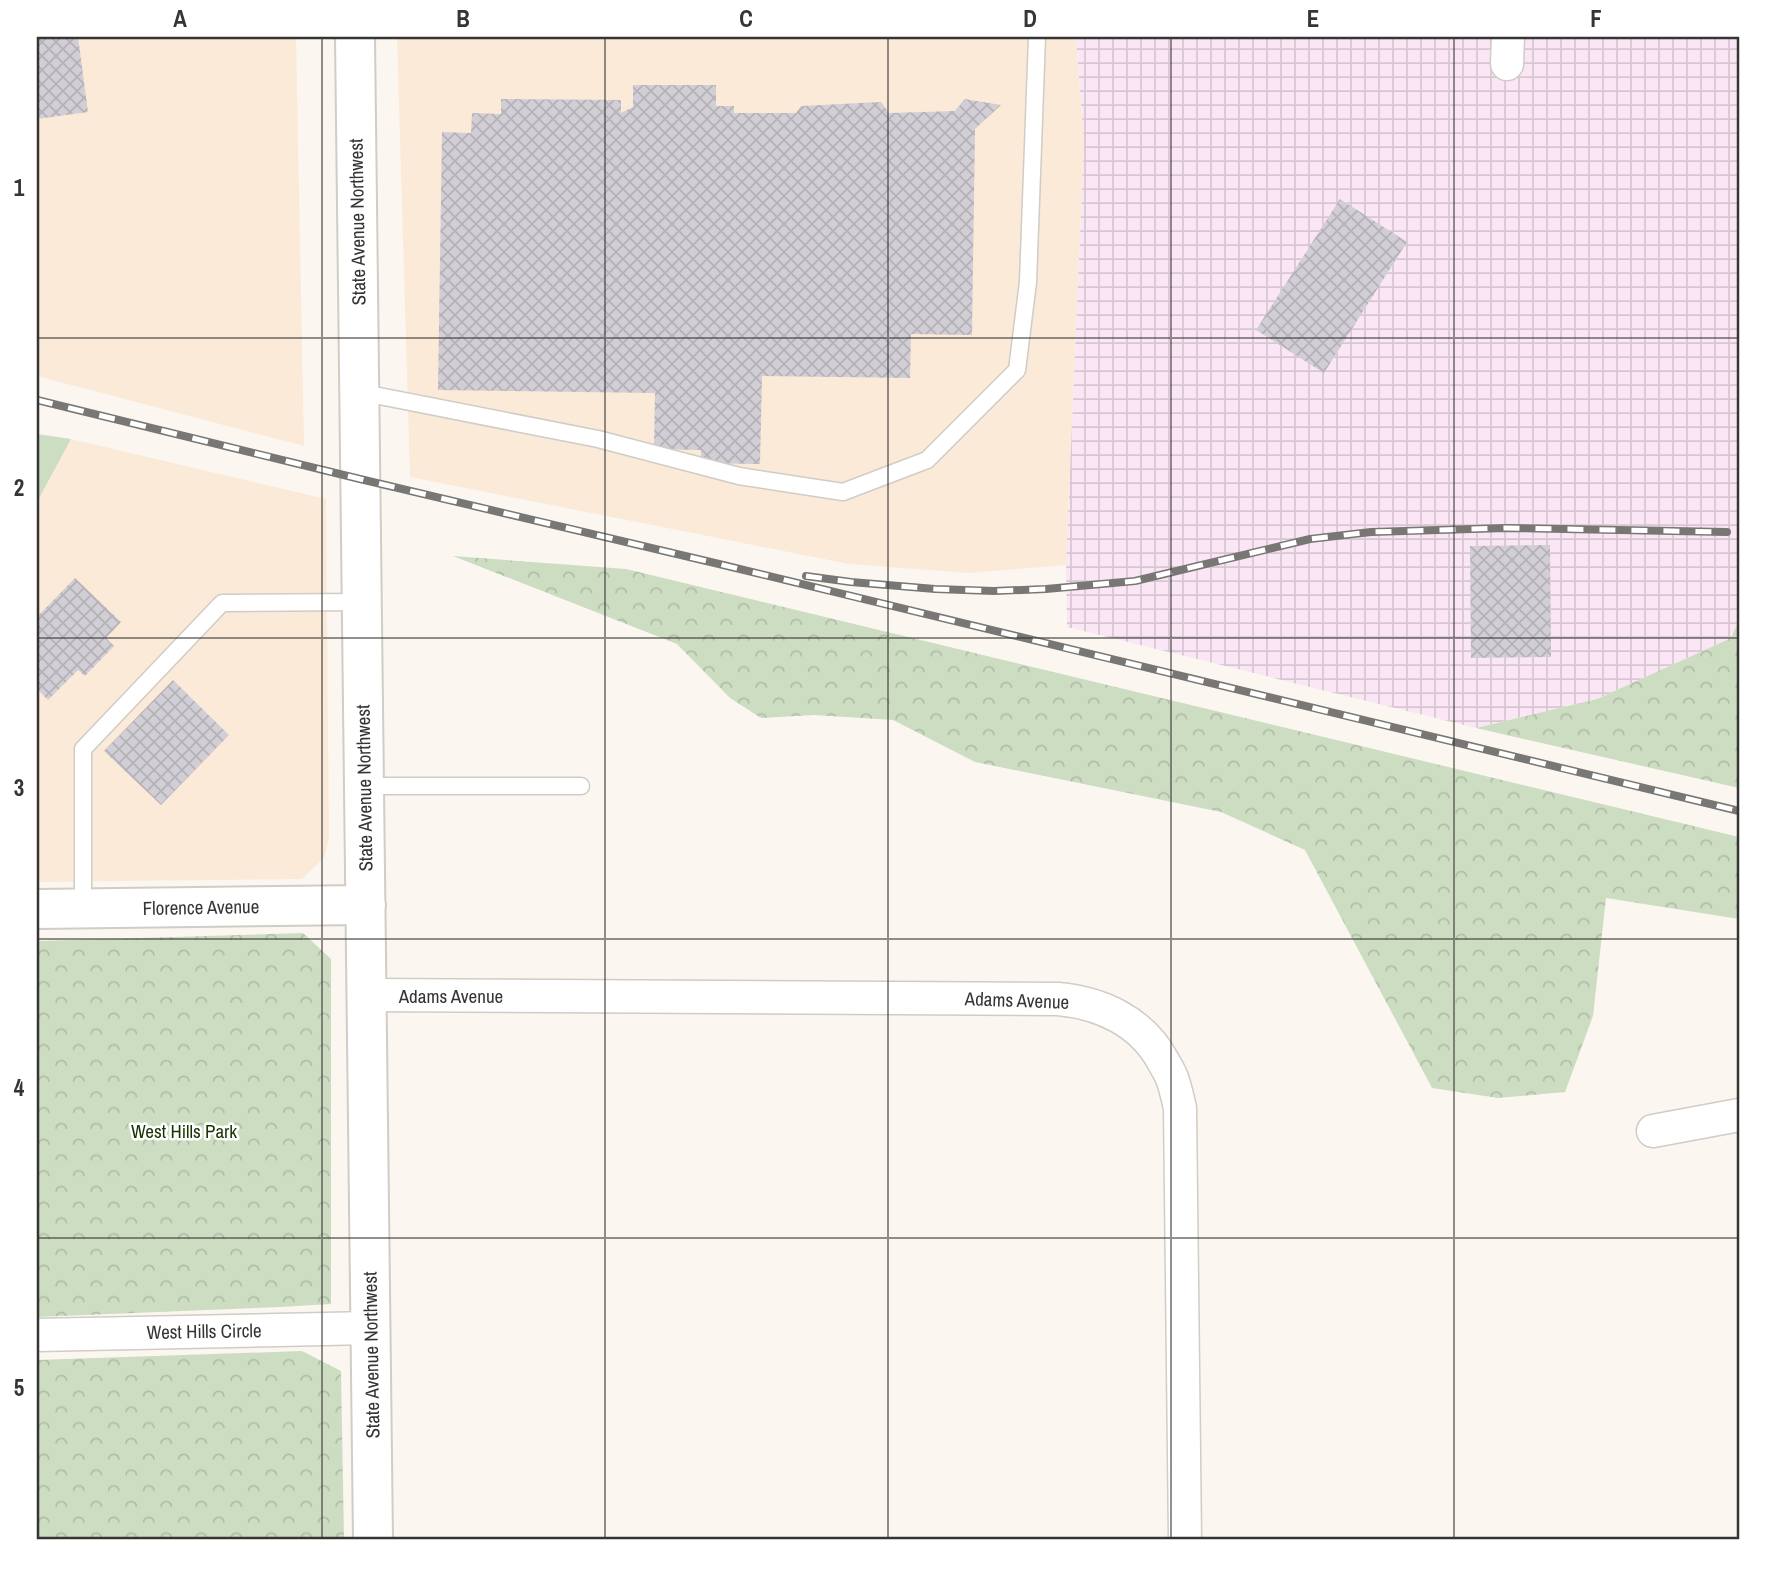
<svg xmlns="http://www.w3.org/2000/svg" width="1776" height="1577" font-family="'Archivo Narrow',sans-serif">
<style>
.commercial{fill:#fbead8}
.industrial{fill:url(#industrial-grid)}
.grass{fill:#ccddc2}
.forest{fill:url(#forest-crowns)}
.building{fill:url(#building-cross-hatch)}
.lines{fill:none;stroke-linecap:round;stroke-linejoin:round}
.lane-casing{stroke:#d0ccc6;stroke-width:19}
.street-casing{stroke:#d0ccc6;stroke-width:35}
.secondary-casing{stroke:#d0ccc6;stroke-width:42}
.lane{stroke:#fff;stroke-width:16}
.street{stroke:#fff;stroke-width:32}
.secondary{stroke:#fff;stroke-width:38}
.rail-casing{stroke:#797773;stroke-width:8}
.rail{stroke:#fff;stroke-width:5;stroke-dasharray:16;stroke-linecap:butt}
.grid{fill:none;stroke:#373533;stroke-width:2;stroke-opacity:0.55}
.labels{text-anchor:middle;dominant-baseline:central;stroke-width:5;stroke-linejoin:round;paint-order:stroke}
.street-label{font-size:19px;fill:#373533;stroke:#fff}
.park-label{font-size:19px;fill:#1a3401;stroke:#fff}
.neatline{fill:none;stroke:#373533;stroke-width:2.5}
.grid-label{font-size:23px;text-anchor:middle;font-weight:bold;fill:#373533}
</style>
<defs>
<pattern id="industrial-grid" width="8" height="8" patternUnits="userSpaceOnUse" patternTransform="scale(1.75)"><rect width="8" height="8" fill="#fbe6f6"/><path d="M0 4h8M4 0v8" fill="none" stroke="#d8c6d3"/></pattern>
<pattern id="forest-crowns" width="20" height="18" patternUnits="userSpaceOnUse" patternTransform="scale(1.75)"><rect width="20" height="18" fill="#ccddc2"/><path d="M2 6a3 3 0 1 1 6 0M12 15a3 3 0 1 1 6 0" fill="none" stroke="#b0bea7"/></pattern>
<pattern id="building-cross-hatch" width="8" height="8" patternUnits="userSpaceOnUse" patternTransform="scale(1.75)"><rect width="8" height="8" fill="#d2ced5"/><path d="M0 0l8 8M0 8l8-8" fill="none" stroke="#b5b2b7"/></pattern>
</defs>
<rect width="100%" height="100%" fill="#fbf7f0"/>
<!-- commercial -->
<path class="commercial" d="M37,37h259l8,409 -267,-70z
M397,37h679l8,105 -18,423 -96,8 -121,-9 -439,-87z
M71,439l255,60 3,341 -5,18 -22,21 -265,3v-380z"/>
<!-- industrial -->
<path class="industrial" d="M1076,37h663v583l-8,18 -134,61 -121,29 -409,-101 -1,-62 18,-423z"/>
<!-- grass -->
<path class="grass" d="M37,434l34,5 -34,63z"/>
<!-- forest -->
<path class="forest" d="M453,556l173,13 1113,268v82l-133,-21 -13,118 -28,76 -67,6 -66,-10 -127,-238 -84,-38 -246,-50 -82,-42 -79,-5 -53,3 -31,-20 -53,-54z
M1739,620v168l-263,-60 121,-29 134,-61z
M303,933l28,26v345l-51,3 -243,10v-376z
M302,1351l39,20 3,169h-307v-180z"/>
<!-- building -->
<path class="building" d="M37,37h41l10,75 -51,7z
M633,85h83v21h18v7h62l5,-7 80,-4 8,11 66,-2 10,-12 36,6 -26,24 -3,206 -61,-1 -1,44 -148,-2 -2,88 -59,-1v-13l-47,-1 1,-56 -217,-3 4,-258 29,1 1,-20 29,1v-15l120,1v13l12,-6z
M1340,199l67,43 -83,131 -68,-43z
M1550,545l1,112 -80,1 -1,-112z
M75,578l46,44 -15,16 8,8 -29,30 -7,-6 -30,30 -11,-11v-72z
M173,680l56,55 -68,70 -57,-54z"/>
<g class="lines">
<!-- lane casing -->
<g class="lane-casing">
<path id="lane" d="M359,392l239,47 141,37 104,16 84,-32 90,-90 11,-88 9,-245
M364,786h217
M83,908v-159l139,-146 140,-1"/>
</g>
<!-- street casing -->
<g class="street-casing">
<path id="street" d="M1507,64l1,-27
M367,995l691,4c44,4 84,23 105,62 4,7 8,13 10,20 3,9 5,18 7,27l5,432
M1653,1131l86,-16
M37,1335l334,-7"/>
</g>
<!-- secondary casing -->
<g class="secondary-casing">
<path id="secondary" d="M355,37l18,1503
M37,909l329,-4"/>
</g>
<!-- lane -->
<use href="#lane" class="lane"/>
<!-- street -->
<use href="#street" class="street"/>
<!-- secondary -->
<use href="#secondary" class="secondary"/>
<!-- rail casing -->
<g class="rail-casing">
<path id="rail" d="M37,400l323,79 359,85 1020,247
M806,576l45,6 84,7 59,2 52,-2 89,-8 175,-42 61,-7 135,-4 221,4"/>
</g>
<!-- rail -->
<use href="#rail" class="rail"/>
</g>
<!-- grid -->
<path class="grid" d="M322,37v1503M605,37v1503M888,37v1503M1171,37v1503M1454,37v1503M37,338h1702M37,638h1702M37,939h1702M37,1238h1702"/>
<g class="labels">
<!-- street labels -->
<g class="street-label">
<text transform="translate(357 222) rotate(-91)">State Avenue Northwest</text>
<text transform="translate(364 788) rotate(-91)">State Avenue Northwest</text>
<text transform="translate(201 907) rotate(-1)">Florence Avenue</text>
<text x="451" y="996">Adams Avenue</text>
<text transform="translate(1017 1000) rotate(2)">Adams Avenue</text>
<text transform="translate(204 1331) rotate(-1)">West Hills Circle</text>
<text transform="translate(371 1355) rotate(-91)">State Avenue Northwest</text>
</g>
<!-- park labels -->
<g class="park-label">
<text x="184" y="1131">West Hills Park</text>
</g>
</g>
<!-- border -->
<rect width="1776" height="1577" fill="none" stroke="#ffffff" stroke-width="77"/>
<rect x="38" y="38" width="1700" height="1500" class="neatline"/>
<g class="grid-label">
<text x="180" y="27">A</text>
<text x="463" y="27">B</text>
<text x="746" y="27">C</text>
<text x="1030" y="27">D</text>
<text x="1313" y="27">E</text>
<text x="1596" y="27">F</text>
<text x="19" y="196">1</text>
<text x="19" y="496">2</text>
<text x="19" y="796">3</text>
<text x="19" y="1096">4</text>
<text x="19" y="1396">5</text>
</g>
</svg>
